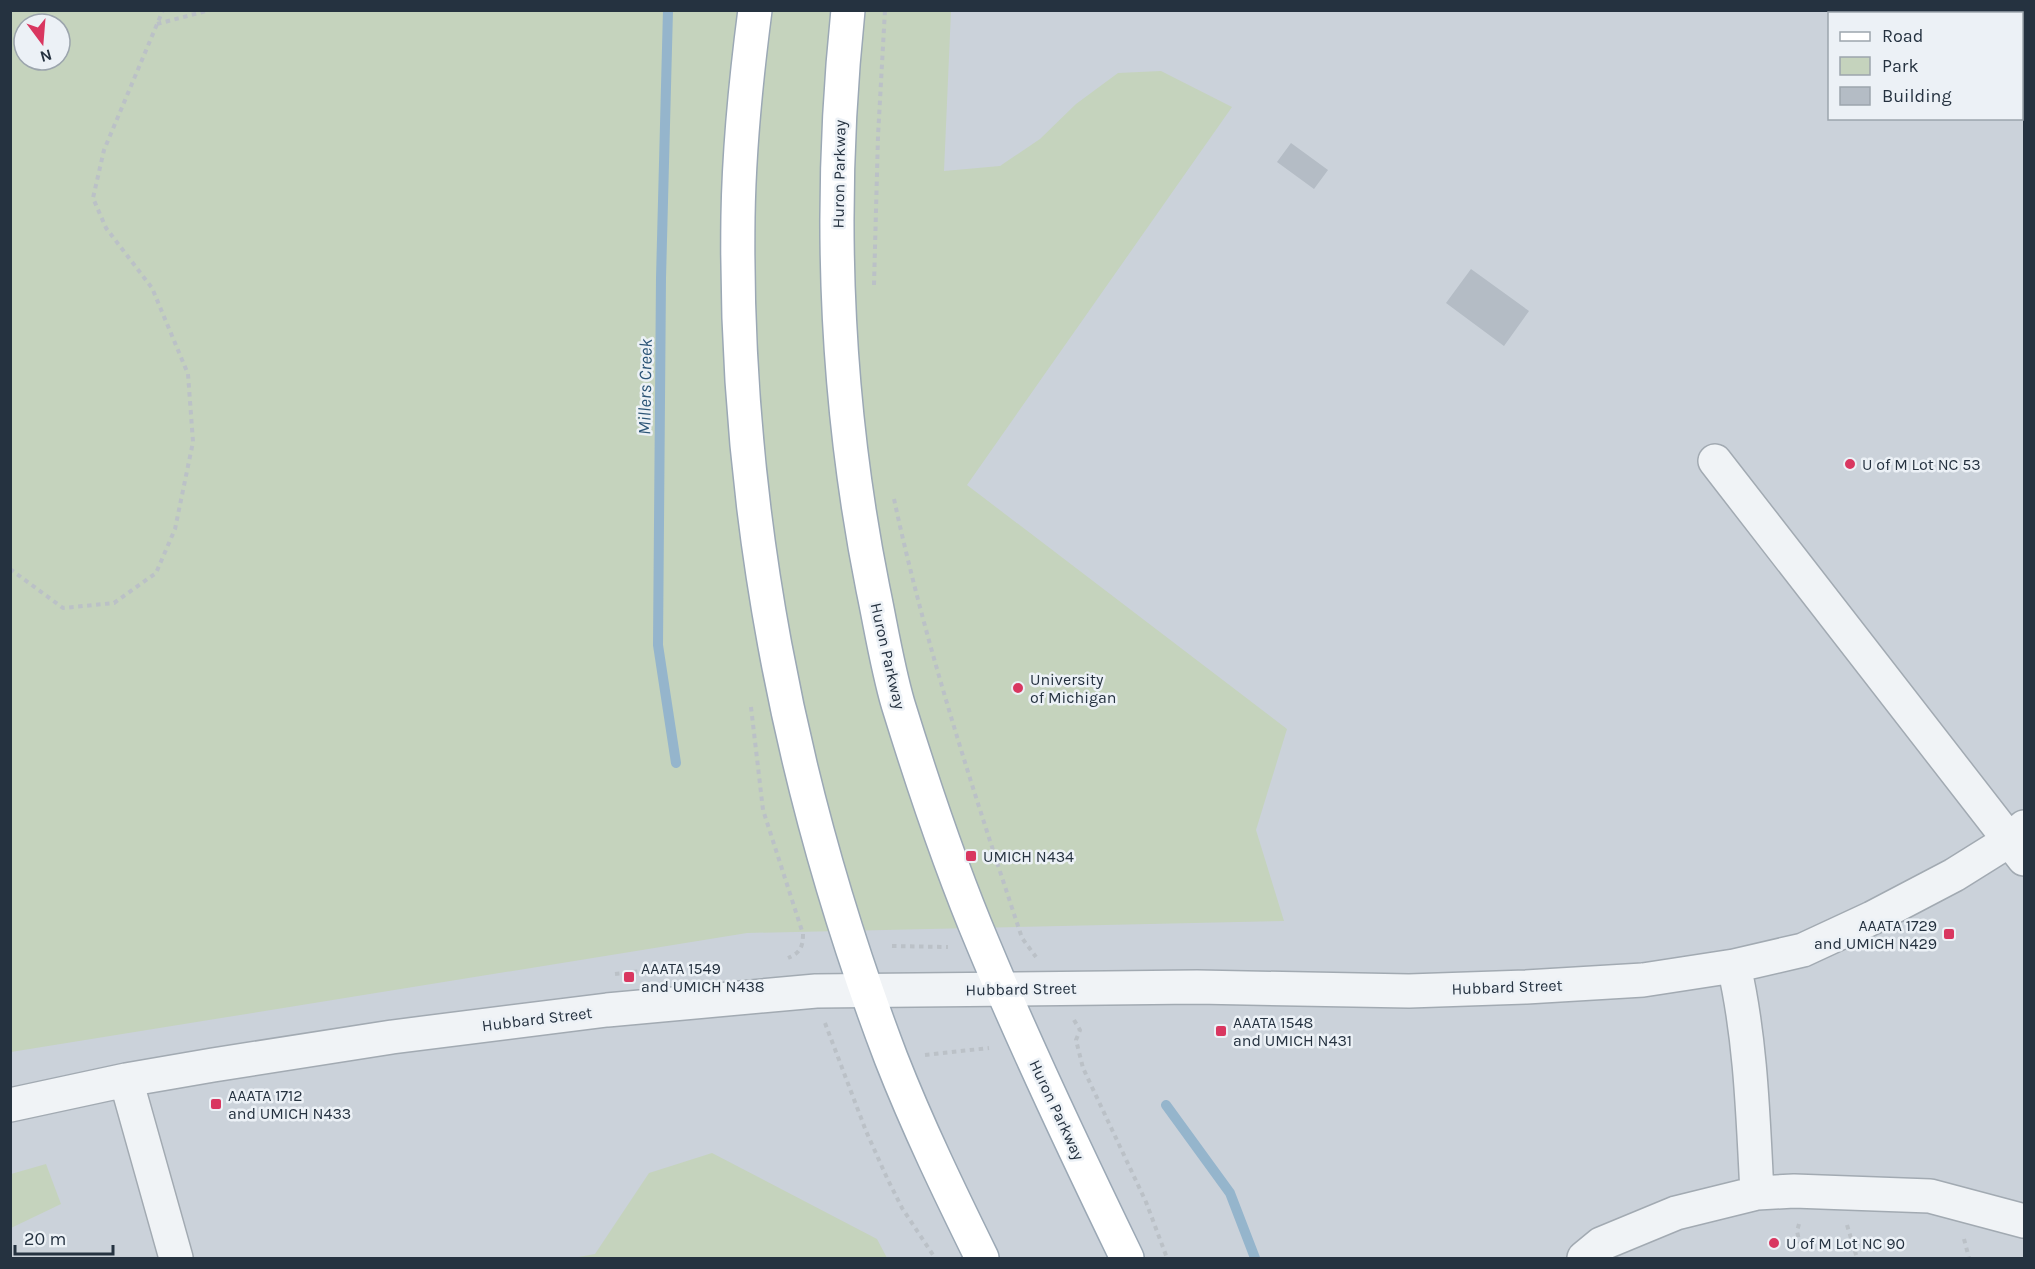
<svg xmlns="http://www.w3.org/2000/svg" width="2035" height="1269" font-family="Karla,sans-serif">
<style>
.built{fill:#cbd2da;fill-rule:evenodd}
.green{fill:#c5d3bd;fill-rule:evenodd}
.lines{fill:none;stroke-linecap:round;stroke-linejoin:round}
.stream{stroke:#95b5cc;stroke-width:10}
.building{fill:#b4bcc5}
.minor-casing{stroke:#a2aab2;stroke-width:36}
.major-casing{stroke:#9ba8b5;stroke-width:36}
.path{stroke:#bbc1c7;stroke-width:4;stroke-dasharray:4.5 4.5;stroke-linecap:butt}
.minor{stroke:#f0f3f6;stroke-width:33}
.major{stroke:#fff;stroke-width:33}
.poi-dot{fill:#d93760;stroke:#ecf1f6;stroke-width:2}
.labels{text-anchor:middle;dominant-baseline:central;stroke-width:5;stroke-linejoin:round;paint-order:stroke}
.street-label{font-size:16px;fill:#253240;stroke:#ecf1f6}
.poi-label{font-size:16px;fill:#253240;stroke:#ecf1f6;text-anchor:start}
.water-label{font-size:18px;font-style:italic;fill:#2c5577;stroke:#ecf1f6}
</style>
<rect width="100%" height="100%" fill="#dde3e8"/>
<!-- built -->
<path class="built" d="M11,11h2013v1247h-2013zM1830,14h192v104h-192zM24,24h36v36h-36z"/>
<!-- green -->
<path class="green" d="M11,11h940l-7,160 56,-5 40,-27 36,-35 42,-31 43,-2 71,36 -265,378 320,244 -31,101 28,91 -537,12 -736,119zM24,24h36v36h-36z
M712,1153l165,86 10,19h-314l22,-4 54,-81z
M46,1164l15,40 -50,24v-54z"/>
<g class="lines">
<!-- stream -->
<path class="stream" d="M668,10l-7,268 -3,367 18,118
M1166,1105l64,88 25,65"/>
</g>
<!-- building -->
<path class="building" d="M1291,143l37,27 -14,19 -37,-27z
M1471,269l58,42 -25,35 -58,-43z"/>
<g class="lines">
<!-- minor casing -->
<g class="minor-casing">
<path id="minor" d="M1715,461l309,398
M1734,966c17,74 19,151 23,227
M126,1080l50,178
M10,1105l116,-25 87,-15 179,-28 215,-27 209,-19 381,-4 212,4 117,-4 117,-7 91,-14 69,-16 69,-32 82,-43 56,-35 14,-13
M1584,1258l17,-14 75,-31 81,-20 37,-2 136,5 94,25"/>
</g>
<!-- major casing -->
<g class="major-casing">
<path id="major" d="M755,10c-9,69 -16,138 -17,207 -4,287 51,573 153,841 27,69 59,135 91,200
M848,10c-20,193 -13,389 25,579 8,38 14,77 25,115 25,81 52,162 85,240 44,106 94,211 144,314"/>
</g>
<!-- path -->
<path class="path" d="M157,24l53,-14
M874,285l4,-149 7,-126
M894,499c32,149 80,294 128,439l14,19
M10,569l53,39 51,-5 42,-30 19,-44 18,-87 -5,-68 -36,-86 -46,-60 -13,-30 11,-48 59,-140
M751,707l12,103 40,124c0,13 -3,19 -15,24
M892,946l56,1
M615,974l73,-8
M1074,1020l6,10 -4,10 7,28 63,134 21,56
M825,1023l41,108 21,47 15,30 33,50
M925,1055l64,-7
M1799,1224l-2,7 3,14
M1847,1225l10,33
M1964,1239l5,19"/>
<!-- minor -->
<use href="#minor" class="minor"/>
<!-- major -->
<use href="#major" class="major"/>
</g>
<!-- markers -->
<g class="poi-dot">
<circle cx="1850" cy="464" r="6"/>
<circle cx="1018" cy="688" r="6"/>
<rect x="965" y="850" width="12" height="12" rx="3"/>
<rect x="1943" y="928" width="12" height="12" rx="3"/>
<rect x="623" y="971" width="12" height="12" rx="3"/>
<rect x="1215" y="1025" width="12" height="12" rx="3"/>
<rect x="210" y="1098" width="12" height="12" rx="3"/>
<circle cx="1774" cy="1243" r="6"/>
</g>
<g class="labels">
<!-- street labels -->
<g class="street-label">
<text transform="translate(839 174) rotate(-89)">Huron Parkway</text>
<text transform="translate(888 656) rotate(77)">Huron Parkway</text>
<text transform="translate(1507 987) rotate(-2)">Hubbard Street</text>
<text transform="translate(1021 989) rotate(-1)">Hubbard Street</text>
<text transform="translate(537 1019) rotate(-7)">Hubbard Street</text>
<text transform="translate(1057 1110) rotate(65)">Huron Parkway</text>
</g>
<!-- poi labels -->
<g class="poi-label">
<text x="1862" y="464">U of M Lot NC 53</text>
<text x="1030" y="679">University<tspan x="1030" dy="18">of Michigan</tspan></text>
<text x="983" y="856">UMICH N434</text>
<text x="1937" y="925" text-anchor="end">AAATA 1729<tspan x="1937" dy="18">and UMICH N429</tspan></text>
<text x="641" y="968">AAATA 1549<tspan x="641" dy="18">and UMICH N438</tspan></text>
<text x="1233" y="1022">AAATA 1548<tspan x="1233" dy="18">and UMICH N431</tspan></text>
<text x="228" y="1095">AAATA 1712<tspan x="228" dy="18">and UMICH N433</tspan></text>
<text x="1786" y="1243">U of M Lot NC 90</text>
</g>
<!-- water labels -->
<g class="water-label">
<text transform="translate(645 387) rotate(-89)">Millers Creek</text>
</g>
</g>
<!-- border -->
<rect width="2035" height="1269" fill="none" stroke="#253240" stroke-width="24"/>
<!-- legend -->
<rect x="1828" y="12" width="195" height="108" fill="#ecf1f6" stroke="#9ca5ad" stroke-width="1.5"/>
<rect x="1840" y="32" width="30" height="9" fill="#ffffff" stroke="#9ca5ad" stroke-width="1.5"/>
<text x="1882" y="42" font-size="18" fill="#253240">Road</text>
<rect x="1840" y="57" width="30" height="18" fill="#c5d3bd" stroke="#9ca5ad" stroke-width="1.5"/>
<text x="1882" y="72" font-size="18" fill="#253240">Park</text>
<rect x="1840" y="87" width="30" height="18" fill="#b4bcc5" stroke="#9ca5ad" stroke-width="1.5"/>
<text x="1882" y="102" font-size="18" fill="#253240">Building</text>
<!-- north arrow -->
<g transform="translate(42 42) rotate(164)"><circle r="28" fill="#ecf1f6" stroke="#9ca5ad" stroke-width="1.5"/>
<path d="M0-4.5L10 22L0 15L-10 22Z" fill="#d93760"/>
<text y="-9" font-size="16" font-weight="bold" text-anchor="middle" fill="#253240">N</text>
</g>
<!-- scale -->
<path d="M15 1245v9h98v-9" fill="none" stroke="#253240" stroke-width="3"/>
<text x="24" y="1245" font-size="18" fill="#253240" stroke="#ecf1f6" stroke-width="4.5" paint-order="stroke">20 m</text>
</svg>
